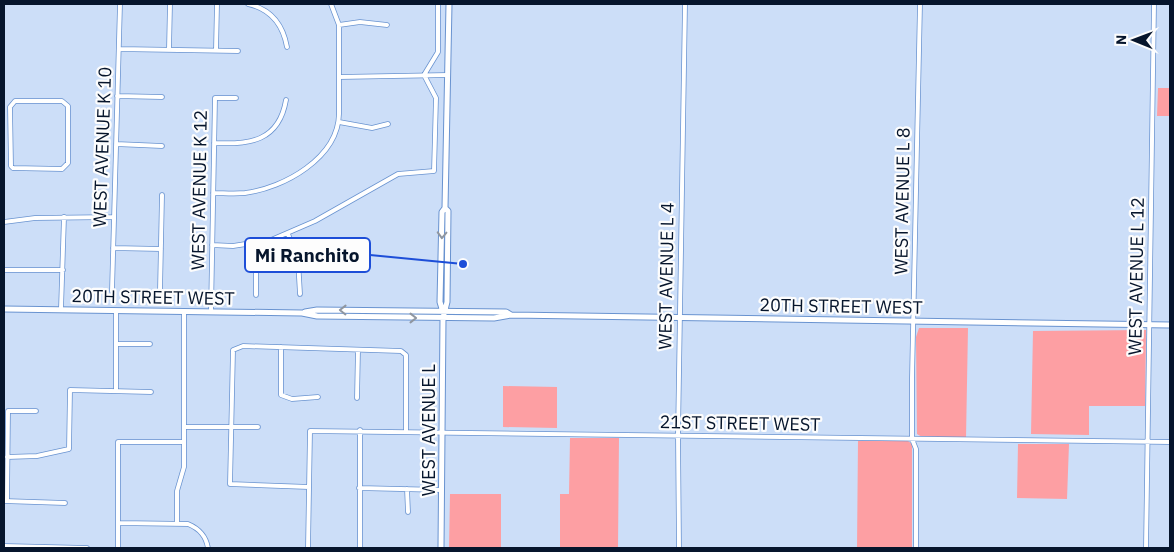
<svg xmlns="http://www.w3.org/2000/svg" width="1174" height="552" font-family="'IBM Plex Sans',sans-serif">
<style>
.green{fill:#fd9fa3}
.lines{fill:none;stroke-linecap:round;stroke-linejoin:round}
.minor-casing{stroke:#6993d0;stroke-width:5.5}
.major-casing{stroke:#6993d0;stroke-width:7}
.minor{stroke:#fff;stroke-width:4}
.major{stroke:#fff;stroke-width:5}
.oneway{stroke:#8f96a0}
.labels{text-anchor:middle;dominant-baseline:central;stroke-width:4.5;stroke-linejoin:round;paint-order:stroke}
.street-label{font-size:18px;fill:#06152c;stroke:#fdfdfd}
.leader{fill:none;stroke:#1d4ed8;stroke-width:2}
.callout-dot{fill:#1d4ed8;stroke:#fdfdfd;stroke-width:2}
.callout{fill:#fdfdfd;stroke:#1d4ed8;stroke-width:2}
.callout-label{font-size:19px;text-anchor:middle;font-weight:bold;fill:#06152c}
</style>
<rect width="100%" height="100%" fill="#ccdef8"/>
<!-- green -->
<path class="green" d="M1158,88h12v28h-13z
M919,328h49l-2,110 -44,-1 -5,-3 -1,-97z
M1146,330l-1,76h-56v29l-58,-1 2,-103z
M503,386l54,1v41l-54,-1z
M570,438h49l-1,110h-58v-54h9z
M858,441h50l4,3v104h-55z
M1018,444h51l-2,55 -50,-1z
M450,494h51v54h-52z"/>
<g class="lines">
<!-- minor casing -->
<g class="minor-casing">
<path id="minor" d="M248,4c23,5 35,21 39,43
M339,25l21,-3 27,3
M119,49l119,2
M169,49l1,-45
M216,50l1,-46
M339,77l109,-2
M117,96l45,1
M15,101h47l6,5v57l-6,6 -49,-1 -2,-2 -1,-59z
M339,122l33,6 16,-4
M214,143c36,2 65,-2 72,-43
M116,144l46,2
M213,193c10,0 21,1 32,0 39,-5 93,-35 94,-79v-89l-8,-21
M4,222l31,-4 79,-1
M288,234l10,26 2,34
M212,245l21,1 38,-6 44,-19 83,-47 36,-3 2,-73 -12,-23 14,-23v-48
M113,248l48,1
M4,270h59
M112,291l8,-287
M160,291l2,-96
M256,295v-52
M61,309l3,-92
M211,312l4,-214h21
M116,344h34
M281,347v48l11,4 26,-2
M116,391v-80
M357,398l1,-48
M184,427h74
M7,457l30,-1 32,-7 1,-59 81,2
M309,487l-79,-3 3,-134 10,-4 158,5 5,4v76
M359,488l83,2
M407,489l1,23
M4,501l61,2
M7,501l1,-90h28
M177,522v-31l7,-24v-156
M119,523l69,1c12,5 18,12 20,24
M4,546l83,2
M118,548v-106h66
M308,548l2,-117 860,11
M360,548v-118
M679,548l-1,-113 7,-431
M916,548v-99l-4,-10v-61l8,-374
M1146,548l8,-544"/>
</g>
<!-- major casing -->
<g class="major-casing">
<path id="major" d="M4,309l298,4 15,3 177,2 17,-3 659,10
M305,312l12,-2 189,2 5,3
M443,312l-3,-10 2,-90 3,-4 4,-204
M441,548l2,-230 4,-16 1,-91 -3,-3"/>
</g>
<!-- minor -->
<use href="#minor" class="minor"/>
<!-- major -->
<use href="#major" class="major"/>
</g>
<!-- one-way arrows -->
<defs><path id="oneway-chevron" d="M-2-3.5L2.5 0L-2 3.5" fill="none" stroke-width="1.6" stroke-linecap="round" stroke-linejoin="round" transform="scale(1.25)"/></defs>
<g class="oneway">
<use href="#oneway-chevron" transform="translate(442 235) rotate(92)"/>
<use href="#oneway-chevron" transform="translate(343 310) rotate(-179)"/>
<use href="#oneway-chevron" transform="translate(413 318)"/>
</g>
<g class="labels">
<!-- street labels -->
<g class="street-label">
<text transform="translate(102 147) rotate(-88)">WEST AVENUE K 10</text>
<text transform="translate(199 190) rotate(-89)">WEST AVENUE K 12</text>
<text transform="translate(902 201) rotate(-89)">WEST AVENUE L 8</text>
<text transform="translate(666 276) rotate(-89)">WEST AVENUE L 4</text>
<text transform="translate(1136 276) rotate(-89)">WEST AVENUE L 12</text>
<text transform="translate(153 297) rotate(1)">20TH STREET WEST</text>
<text transform="translate(841 306) rotate(1)">20TH STREET WEST</text>
<text transform="translate(740 423) rotate(1)">21ST STREET WEST</text>
<text transform="translate(428 430) rotate(-90)">WEST AVENUE L</text>
</g>
</g>
<!-- callouts -->
<path class="leader" d="M463 264L370 255"/>
<circle class="callout-dot" cx="463" cy="264" r="5"/>
<rect class="callout" x="245" y="238" width="125" height="34" rx="5"/>
<g class="callout-label">
<text x="307" y="262">Mi Ranchito</text>
</g>
<!-- border -->
<rect width="1174" height="552" fill="none" stroke="#06152c" stroke-width="10"/>
<!-- north arrow -->
<g transform="translate(1134 40) rotate(271)" stroke="#fdfdfd" stroke-width="4" paint-order="stroke">
<path d="M0-4L9 19L0 12L-9 19Z" fill="#06152c"/>
<text y="-8" font-size="14" font-weight="bold" text-anchor="middle" fill="#06152c">N</text>
</g>
</svg>
